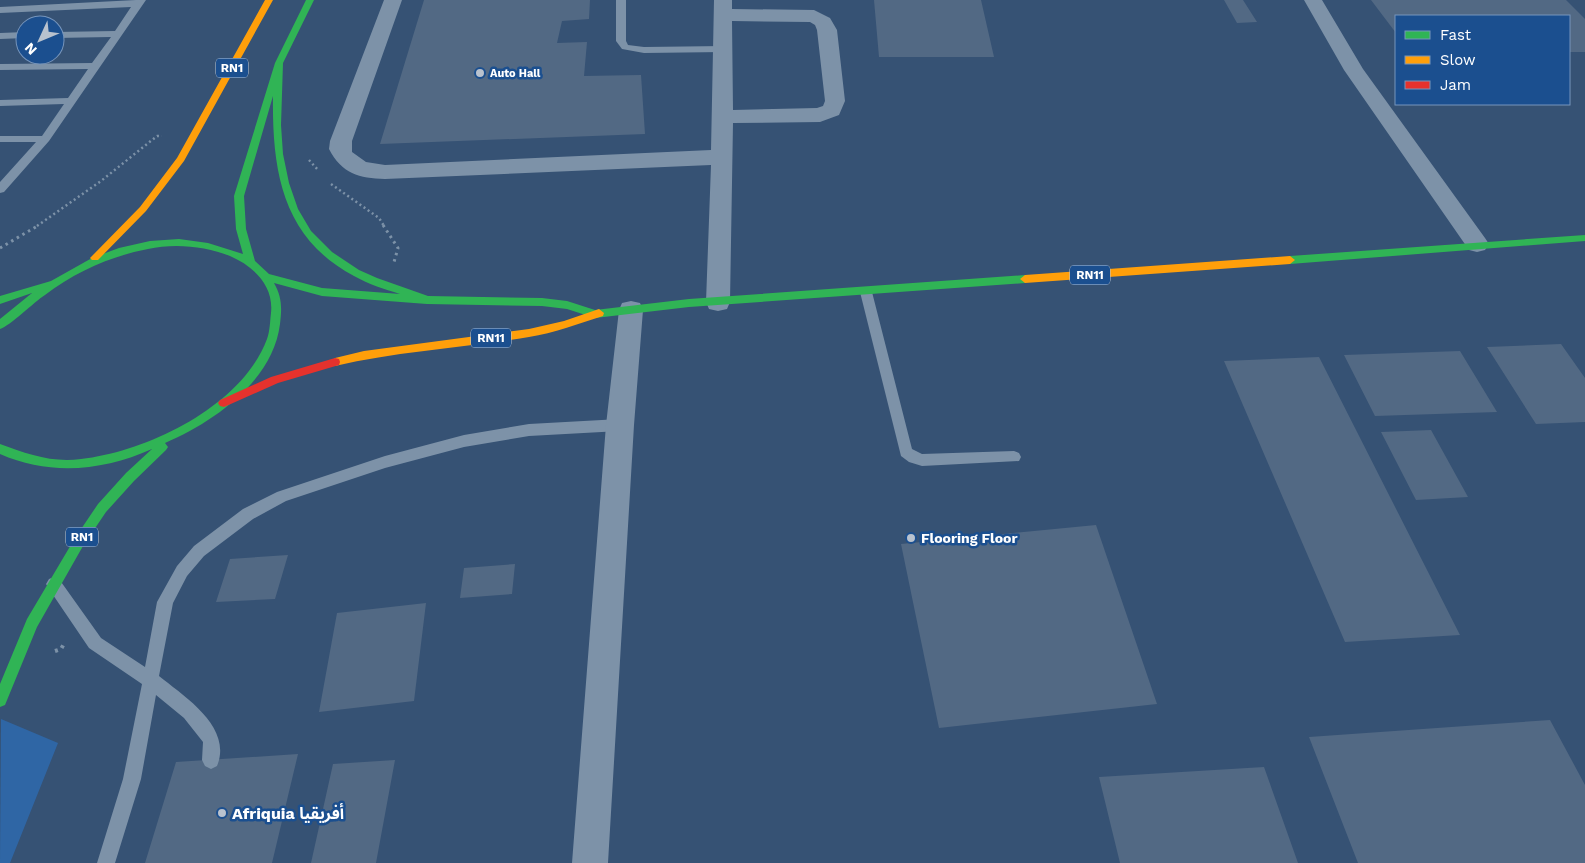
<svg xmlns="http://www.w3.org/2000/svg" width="1585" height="863" font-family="'Work Sans','Noto Sans Arabic',sans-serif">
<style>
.green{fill:#2f66a5}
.building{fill:#526984}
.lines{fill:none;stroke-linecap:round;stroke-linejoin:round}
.path-far2{stroke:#7d92a8;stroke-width:2.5;stroke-dasharray:2 3;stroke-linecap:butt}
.path-far1{stroke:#7d92a8;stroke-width:3;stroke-dasharray:2.5 4;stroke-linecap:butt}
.path{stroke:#7d92a8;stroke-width:4;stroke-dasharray:3 4.5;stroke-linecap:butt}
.lane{fill:#7d92a8;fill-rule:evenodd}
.street{fill:#7d92a8;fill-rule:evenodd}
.fast{fill:#30b455;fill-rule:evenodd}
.slow{fill:#ff9f0a;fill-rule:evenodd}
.jam{fill:#e5322d;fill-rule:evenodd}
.poi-dot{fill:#b9c2ce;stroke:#1b4f8f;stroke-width:2}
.labels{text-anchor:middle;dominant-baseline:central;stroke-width:5;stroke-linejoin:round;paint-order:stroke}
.far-poi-label{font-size:11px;font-weight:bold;fill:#fff;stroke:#1b4f8f;text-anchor:start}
.shield{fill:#1b4f8f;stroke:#bbcadd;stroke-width:1}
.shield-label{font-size:12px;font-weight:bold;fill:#fff}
.poi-label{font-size:14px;font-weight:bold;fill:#fff;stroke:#1b4f8f;text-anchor:start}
.near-poi-label{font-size:16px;font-weight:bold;fill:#fff;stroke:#1b4f8f;text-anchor:start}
</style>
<rect width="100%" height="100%" fill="#365274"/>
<!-- green -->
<path class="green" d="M1,719l57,24 -48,120h-10z"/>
<!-- building -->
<path class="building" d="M424,0h166l-1,19 -27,2 -5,22 30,-1 -3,34 57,-1 4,59 -265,10z
M874,0h107l13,57h-115z
M1224,0h19l14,22 -20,1z
M1371,0h195l19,19v33h-16v-36h-173v17z
M1561,344l24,34v44l-49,2 -49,-77z
M1460,351l37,61 -122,4 -31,-61z
M1319,357l141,278 -115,7 -121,-281z
M1431,430l37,67 -52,3 -35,-68z
M1096,525l61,179 -218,24 -38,-184z
M288,555l-13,44 -59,3 14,-43z
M515,564l-3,30 -52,4 4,-30z
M426,603l-12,98 -95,11 18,-99z
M1550,720l35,65v78h-227l-49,-126z
M298,754l-26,109h-127l31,-101z
M395,760l-19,103h-65l22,-99z
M1264,767l34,96h-178l-21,-86z"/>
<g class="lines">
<!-- path-far2 -->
<path class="path-far2" d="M309,160l9,10
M331,184l48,34 5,8
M37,226l64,-45 56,-45h5"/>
<!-- path-far1 -->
<path class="path-far1" d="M383,225l15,23 -4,14
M0,248l39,-23"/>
<!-- path -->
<path class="path" d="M55,651l6,-2 4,-7"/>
<!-- lane -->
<path class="lane" d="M136,0h10l-97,141 -45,51 -4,1v-11l36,-40h-36v-6h42l22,-32 -64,2v-6l68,-2 20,-29 -88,1v-6l92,-1 19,-26 -56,1v-6l60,-1 16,-24 -131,6v-6z
M616,0h10v41l2,4 16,2 80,-1 5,3 -5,3 -80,1 -22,-4 -6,-8z
M25,32v6l-25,1v-6z
M866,287l4,2 2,3 40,157 10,5 92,-3 5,2 2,4 -2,4 -97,5 -13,-4 -8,-6 -41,-164 2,-3z
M620,419l5,2 2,4 -2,4 -5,2 -91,5 -65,11 -79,21 -99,33 -33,18 -49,37 -17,20 -14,27 -14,73c26,21 74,51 58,90l-6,3 -6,-3 -3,-6 1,-18 -19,-24 -28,-23 -15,84 -26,84h-18l26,-84 19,-95 -53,-36 -40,-59 -3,-5 3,-5 5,-2 5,2 42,59 44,29 12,-65 20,-36 17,-20 49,-37 34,-17 108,-36 79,-21 65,-11z"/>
<!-- street -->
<path class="street" d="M384,0h18l-50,141v11l14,10 19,3 326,-15 3,-150h18v9l82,1 16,8 7,12 8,71 -6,14 -19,7 -87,1 -3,179 -3,7 -9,2 -9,-2 -3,-7 5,-137 -326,14c-26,-1 -43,-5 -56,-30l1,-8zM732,21l78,1 5,3 2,5 8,71 -2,5 -6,2 -84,2z
M1304,0h18l41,69 122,169 4,6 -4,6 -8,2 -8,-2 -125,-180z
M631,301l9,2 3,7 -9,115 -26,438h-36l34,-438 13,-115 3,-7z"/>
<!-- fast -->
<path class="fast" d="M306,0h8l-31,63 -2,62 2,29 6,29 9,26 13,22 21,21 27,18 18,8 51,18 114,2 25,3 28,9 94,-11 336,-24 5,4 -5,4 -336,24 -94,11 -28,-9 -25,-3 -115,-2 -105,-8 -48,-13c8,14 8,25 6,41 -7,57 -66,98 -115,119l3,4 -2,3 -32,31 -28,31 -23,34 -46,81 -32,78 -5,2v-23l27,-65 48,-81 23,-34 28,-31 26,-24c-49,22 -102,27 -152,5v-10c27,10 52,19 81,15 67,-8 161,-53 186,-120 3,-8 3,-18 4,-26 3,-28 -18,-47 -41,-57 -25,-10 -56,-13 -82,-7 -37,7 -73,23 -103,46 -11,7 -35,31 -45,34v-10l32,-26 -32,11v-8l51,-15 41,-23 27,-10 31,-7 29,-2 29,4 35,11 -7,-25 -2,-33 41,-133zM273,96c-1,74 9,142 81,180 14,8 30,13 46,18l-78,-6 -53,-14 -14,-13 -9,-32 -2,-33z
M1585,235v6l-295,23 -5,-4 5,-4z"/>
<!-- slow -->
<path class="slow" d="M265,0h8l-89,161 -38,50 -48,49h-6l-2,-2 2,-2 48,-49 37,-49z
M1290,256l5,4 -5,4 -265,19 -5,-4 5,-4z
M599,309l5,4 -1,3c-25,8 -49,17 -74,21 -65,11 -130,14 -194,29l-5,-4 5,-4 29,-7 165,-22 35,-8z"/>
<!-- jam -->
<path class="jam" d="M335,358l4,1 1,3 -1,3 -61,18 -54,24 -4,-1 -2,-3 2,-3 51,-23z"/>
</g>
<!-- markers -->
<g class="poi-dot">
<circle cx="480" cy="73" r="5"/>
<circle cx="911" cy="538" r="5"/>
<circle cx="222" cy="813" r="5"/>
</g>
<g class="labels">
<!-- far-poi labels -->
<g class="far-poi-label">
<text x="490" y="73">Auto Hall</text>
</g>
<!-- shield labels -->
<g class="shield">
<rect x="216" y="58.5" width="32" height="19" rx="4"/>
<rect x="1070" y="265.5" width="40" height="19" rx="4"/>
<rect x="471" y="328.5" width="40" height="19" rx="4"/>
<rect x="66" y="527.5" width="32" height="19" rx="4"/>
</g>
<g class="shield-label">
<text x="232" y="68">RN1</text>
<text x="1090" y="275">RN11</text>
<text x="491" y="338">RN11</text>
<text x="82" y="537">RN1</text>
</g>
<!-- poi labels -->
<g class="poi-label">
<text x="921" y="538">Flooring Floor</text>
</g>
<!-- near-poi labels -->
<g class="near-poi-label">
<text x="232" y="813">Afriquia أفريقيا</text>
</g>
</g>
<!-- legend -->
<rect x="1395" y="15" width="175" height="90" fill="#1b4f8f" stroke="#7695bc"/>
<rect x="1405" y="31" width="25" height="8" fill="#30b455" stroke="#7695bc"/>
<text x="1440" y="40" font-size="15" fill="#ffffff">Fast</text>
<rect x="1405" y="56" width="25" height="8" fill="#ff9f0a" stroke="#7695bc"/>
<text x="1440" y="65" font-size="15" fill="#ffffff">Slow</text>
<rect x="1405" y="81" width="25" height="8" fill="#e5322d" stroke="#7695bc"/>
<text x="1440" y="90" font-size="15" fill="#ffffff">Jam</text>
<!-- north arrow -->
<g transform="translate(40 40) rotate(226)"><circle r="24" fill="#1b4f8f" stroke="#7695bc"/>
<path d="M0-4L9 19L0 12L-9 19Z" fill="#b9c2ce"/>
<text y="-8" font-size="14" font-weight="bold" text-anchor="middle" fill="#ffffff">N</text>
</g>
</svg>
